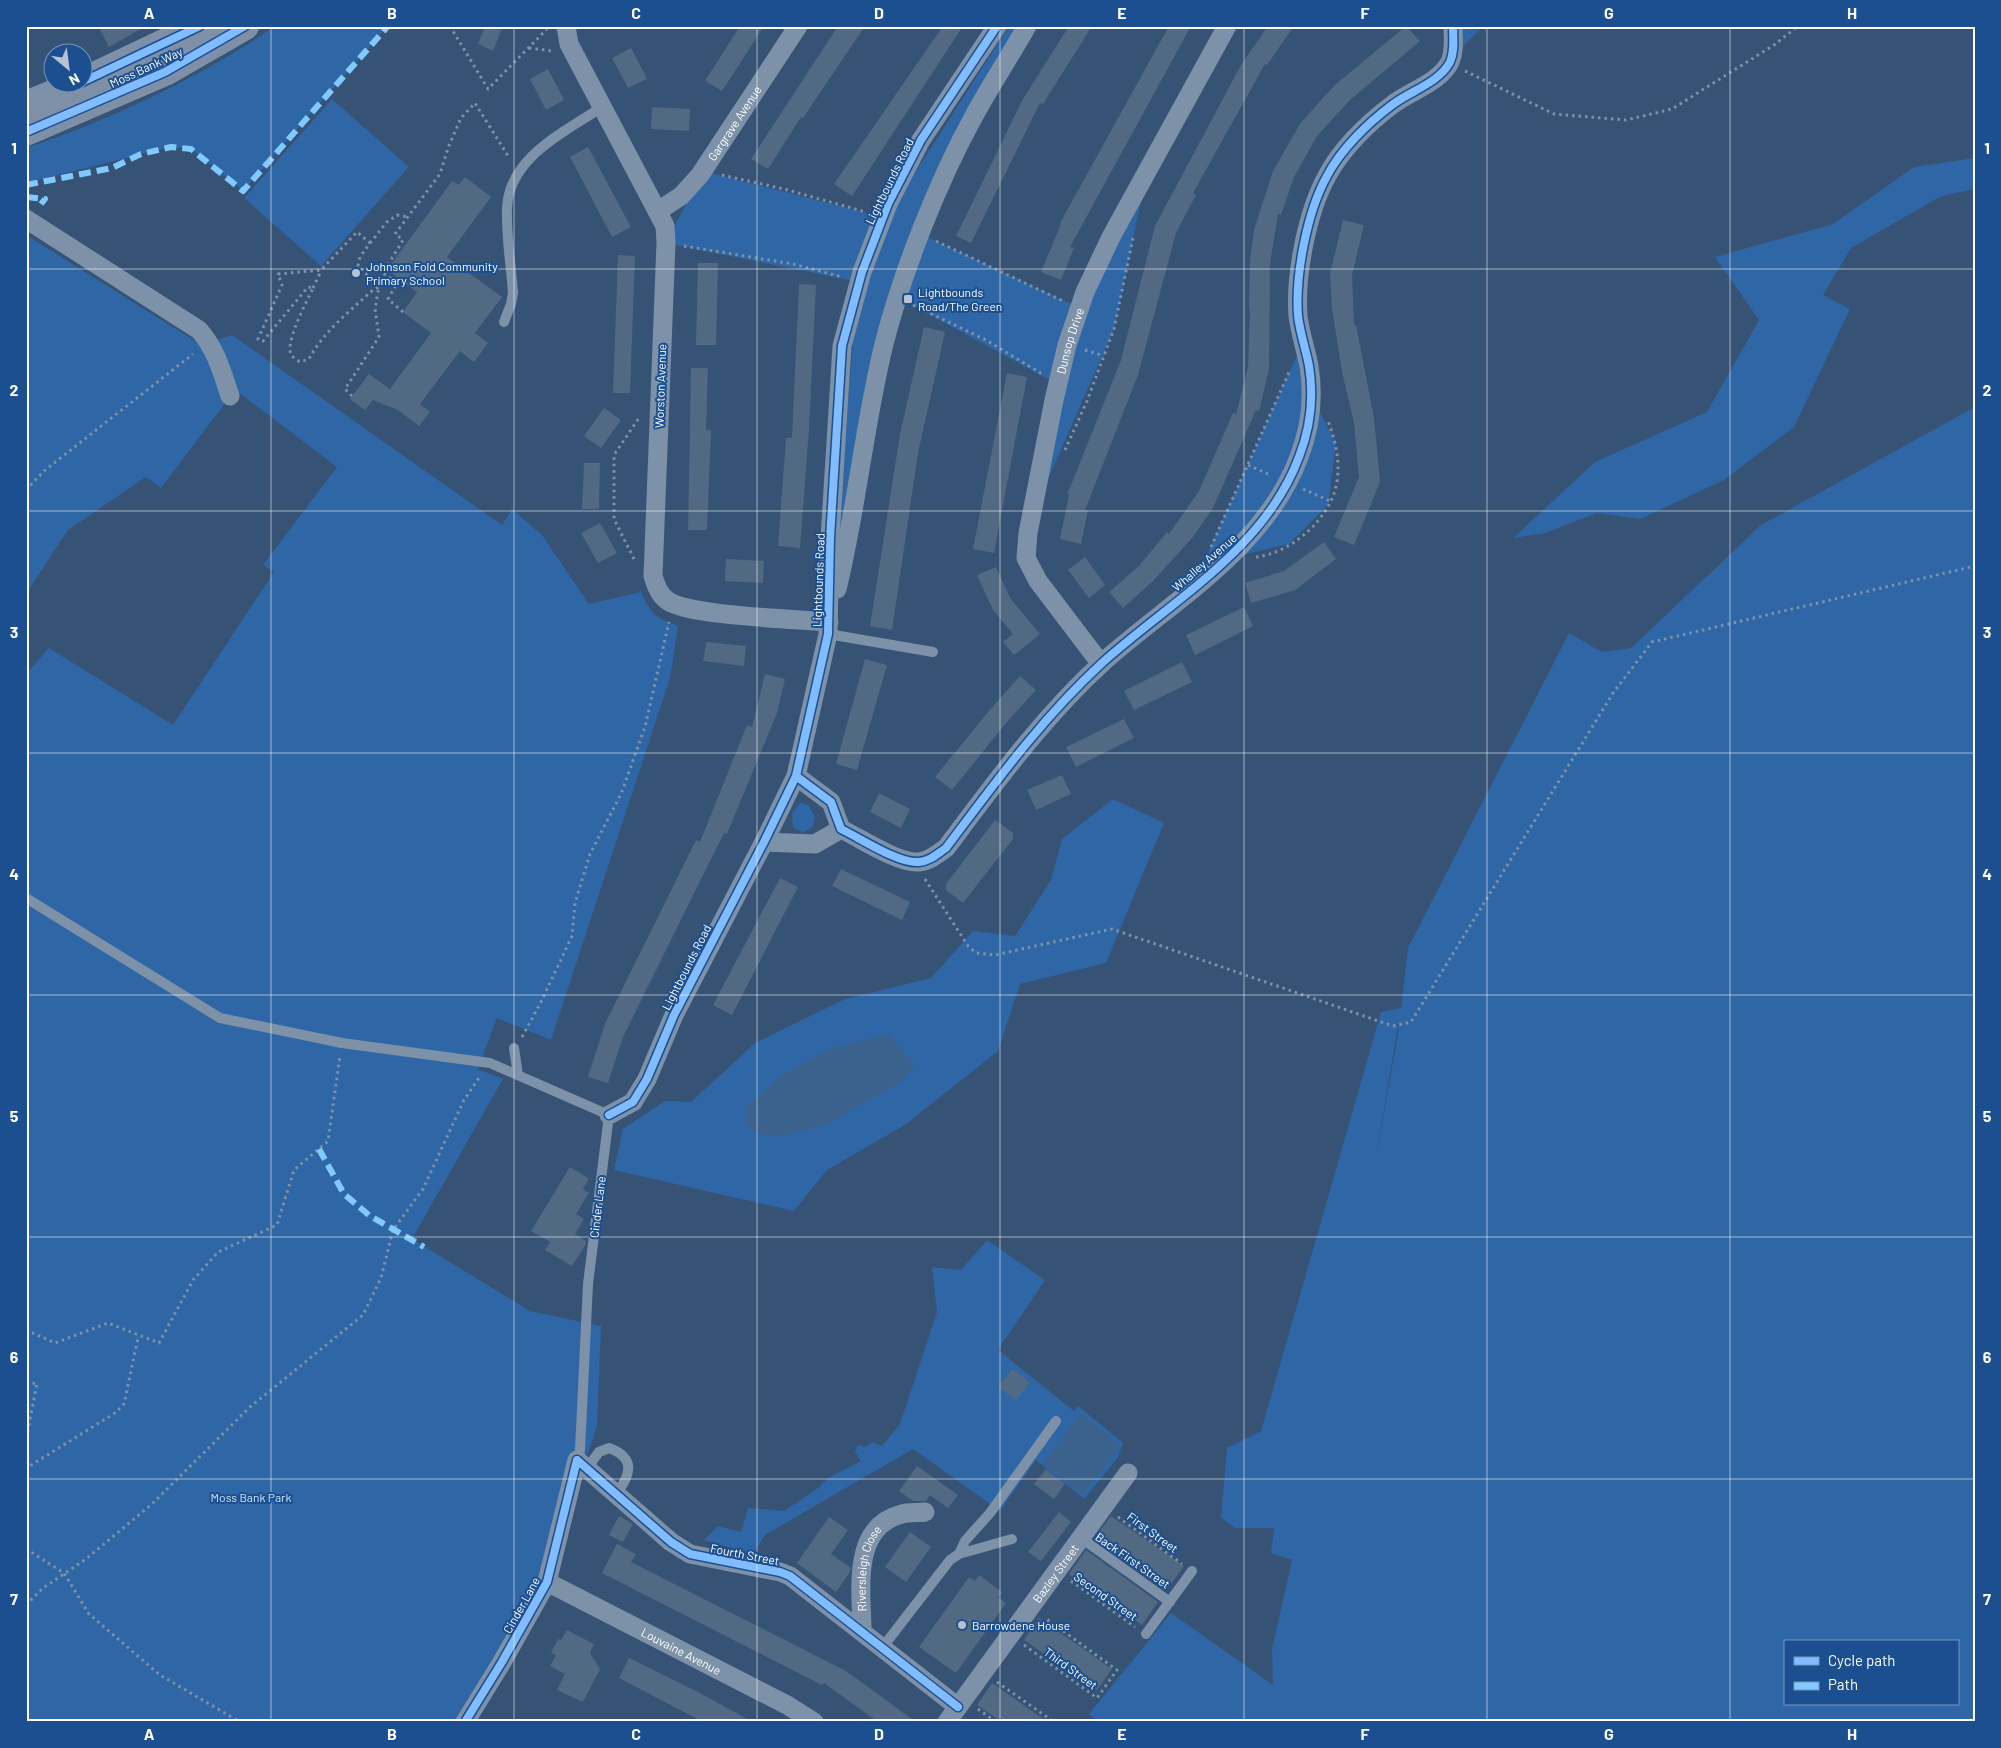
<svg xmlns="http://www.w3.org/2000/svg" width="2001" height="1748" font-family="Barlow,sans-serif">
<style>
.green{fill:#2f66a5;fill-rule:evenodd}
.water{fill:#3b618d}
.building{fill:#526984}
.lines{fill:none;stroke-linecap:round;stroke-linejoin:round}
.path{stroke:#7d92a8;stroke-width:3;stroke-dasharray:2.5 4;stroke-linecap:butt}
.service{stroke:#7d92a8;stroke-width:10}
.minor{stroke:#7d92a8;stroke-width:19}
.trunk{stroke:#7e90a7;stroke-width:28}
.quiet{stroke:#80caff;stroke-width:6;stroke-dasharray:12 6;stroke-linecap:butt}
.cycleway-casing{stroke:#1b4f8f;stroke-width:11}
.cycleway{stroke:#80bcff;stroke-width:8}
.grid{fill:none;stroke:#fff;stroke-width:1;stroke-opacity:0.55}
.poi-dot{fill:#b9c2ce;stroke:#1b4f8f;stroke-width:2}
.labels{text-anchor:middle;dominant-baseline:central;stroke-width:4;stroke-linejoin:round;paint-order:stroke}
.street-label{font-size:12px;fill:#fff;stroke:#1b4f8f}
.poi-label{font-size:12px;fill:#fff;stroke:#1b4f8f;text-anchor:start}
.park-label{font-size:12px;fill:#cfe3fa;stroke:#1b4f8f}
.neatline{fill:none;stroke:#fff;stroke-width:2}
.grid-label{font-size:16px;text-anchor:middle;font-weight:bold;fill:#fff}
</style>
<rect width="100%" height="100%" fill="#365274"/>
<!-- green -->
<path class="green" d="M275,26h113l-145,165 -52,-42 -20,-2 -145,36v-35c85,-28 175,-71 249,-122z
M1009,26h10l-103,199 -74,317h-5l16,-202 10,-52 30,-74 18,-35z
M1461,26h22l-20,20z
M332,99l77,68 -88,99 -77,-68z
M1975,158v31l-34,7 -90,52 -28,47 27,14 -56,118 -70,53 -84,39 -43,-6 -52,20 -32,5 82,-76 112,-50 52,-92 -44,-63 118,-33 81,-57z
M703,171l180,46 -24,65 -193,-39z
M1145,182l-31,147 -83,189 26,-134 -158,-86 22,-64 159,74z
M26,235l177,111 7,-4 22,-7 270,190 10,-16 30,26 47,69 52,-12c9,21 15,26 37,34l-8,52 -119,362 -54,-22 -19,51 25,10 -91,160 118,72 71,15 -4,99 -9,29 -20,5 -21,123 -82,140h-439v-1048l23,-26 124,77 101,-153 -11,-7 74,-98 -102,-77 -74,98 -15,-11 -78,53 -42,64z
M1304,340l6,53 26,50 -8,62 -39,39 -61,14 -36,30z
M1975,407v1315h-875l-11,-8 82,-101 102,72 -1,-36 20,-89 -21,-7 3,-25h-39l-14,-11 6,-69 34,-17 120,-419 20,-4 7,-60 161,-315 33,19 29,-4 130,-123zM1399,1020l-1,14 -24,134zM1785,1642h172v62h-172z
M1113,799l51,24 -58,140 -86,21 -22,67 -93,74 -78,45 -33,41 -180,-41 9,-41 42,-28 26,1 64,-59 90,-44 86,-21 42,-47 42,5 36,-56 11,-41z
M800,803l8,2 7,11 -2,10 -10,7 -10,-6 -1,-14z
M987,1240l58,40 -47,70 76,61 4,-5 45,37 -5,14 -34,42 -48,-39 -36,51 -87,-62 -148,86 -12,19 -49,-14 14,-14 23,6 7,-24 36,3 34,-23 10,-10 33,-17 -6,-9 2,-7 8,2 8,-5 9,4 18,-22 37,-112 -5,-45 29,3z"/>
<!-- water -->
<path class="water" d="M889,1034l26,32 -15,16 -74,43 -44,11 -25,-2 -11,-11v-15l32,-30 51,-29z
M1081,1413l38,32 -3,8 -35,42 -38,-32z"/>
<!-- building -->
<path class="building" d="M98,26h48l-37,21z
M485,26h18l-10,25 -15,-7z
M740,26h24l-42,65 -17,-10z
M838,26h27l-62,92 -2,-1 -33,52 -17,-10z
M943,26h20l-111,170 -18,-12z
M1069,26h23l-49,78 -3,-1 -69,140 -15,-7 67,-137z
M1169,26h22l-121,221 4,1 -13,32 -20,-8 20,-48 -1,-1z
M1268,26h26l-27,39 -2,-1 -72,129 3,2 -20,38 -38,142 -53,135h3l-7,34 -21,-5 9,-44h-2l54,-135 34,-134 86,-161z
M1406,26l14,15 -70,59 -33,36 -23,41 -13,38 -3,-1 -8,50 -1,105 -10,42 -3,-1 -43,98 -20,29 -40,44 -30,27 -14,-16 30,-26 28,-34 2,2 30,-43 34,-78 3,1 12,-46 2,-59h-1l1,-49 4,-30 19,-59 27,-47 20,-23 16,-17z
M631,48l16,31 -19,9 -16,-30z
M548,69l16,31 -18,10 -16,-31z
M652,107l38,2 -1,22 -38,-2z
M588,147l43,80 -19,10 -42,-80z
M465,177l26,20 -44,60 55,40 -27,36 13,10 -14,19 -14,-11 -40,53 10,8 -11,14 -21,-16 -25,-10 -8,10 -15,-11 19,-25 21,15 41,-56 -28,-21 14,-20 -30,-22 65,-89 7,4z
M1343,220l21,5 -12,50 2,50h2l18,93 6,64 -26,63 -20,-8 25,-60 -5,-54 -12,-51 -10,-63 -2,-35z
M618,255l17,1 -5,137h-17z
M698,263h20l-2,82h-20z
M799,284l17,1 -7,144 -9,119 -22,-2 8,-108h6z
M924,327l21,5 -27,121 -26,177 -22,-4 30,-192z
M691,368h17l-2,62h5l-4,100h-19z
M1007,373l20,4 -33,176 -21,-4z
M604,408l17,12 -20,28 -17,-12z
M584,463h16l-1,46h-17z
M600,523l17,30 -19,10 -17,-30z
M1324,542l12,17 -41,31 -44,13 -6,-20 39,-12z
M1085,557l20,28 -16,13 -21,-28z
M726,559l38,2 -1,22 -38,-2z
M996,567l14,31 30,36 -26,21 -11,-13 10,-8 -20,-24 -16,-35z
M1244,607l9,19 -58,29 -9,-20z
M706,642l40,4 -2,20 -41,-5z
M865,659l22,6 -30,105 -21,-6z
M1182,662l10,20 -58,28 -10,-19z
M765,674l20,5 -8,34 -50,121 -3,-1 -101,204 -15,46 -20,-6 17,-53 91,-184 4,2 47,-117 5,2z
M1020,676l16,14 -30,33 -54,67 -17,-13 53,-65z
M1124,719l10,19 -58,29 -10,-20z
M1062,775l9,19 -35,16 -9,-20z
M879,793l31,16 -9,19 -31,-16z
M995,820l18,13v6l-50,64 -17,-13v-6z
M841,869l69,33 -8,18 -70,-34z
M780,878l18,9 -66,128 -19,-10z
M570,1167l19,12 -6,10 6,4 -13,21 8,5 -9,15 11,7v3l-14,22 -27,-16 5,-8 -19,-11z
M1012,1369l18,13 -14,18 -18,-13z
M917,1466l41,29 -10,13 -18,-13 -4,6h-13l-14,-10z
M1046,1469l19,15 -11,15 -20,-15z
M1059,1512l12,10 -30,39 -13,-9z
M619,1516l14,8 -10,18 -14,-7z
M1111,1516l73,50 -18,25 -72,-52z
M829,1517l19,13 -17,24 20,14 -1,4 -14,20 -39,-29z
M910,1532l21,15 -25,35 -21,-15z
M617,1544l19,10 -5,8 215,109 70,51h-38l-54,-39 -2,2 -220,-112z
M1086,1550l72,52 -16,23 -73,-51z
M979,1575l23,17 -4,6 8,5 -50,70 -37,-26 50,-70 6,4z
M1039,1618l73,51 -15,21 -73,-50z
M567,1630l27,14 -4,9 10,16 -17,33 -26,-12 8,-16 -15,-8 6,-11 -5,-2 7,-14 3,1z
M629,1658l67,33 57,31h-50l-84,-44z
M992,1683l13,9 43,30h-46l-25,-17z"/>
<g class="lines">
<!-- path -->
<path class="path" d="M450,26l38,63 59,-60
M529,48l24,3
M1465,71l89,43 72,6 46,-11 102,-64 24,-19
M722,175l62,14 82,23
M936,241l127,60
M370,243l17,-21 10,-7 11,2
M684,246l109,18 49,13
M313,288l8,-17
M913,305l73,35 56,34
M403,312l-15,-13 9,-16 -14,-10 20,-33 -8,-6 45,-60 8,-26 13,-30 14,-15 33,53
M1085,350l19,6
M352,396l-7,-7 34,-52 -4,-28 4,-22 -6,3c-23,21 -49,41 -64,69l-9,3c-5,-3 -10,-6 -10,-12 -1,-15 16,-47 23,-62l-5,-1 -45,54 -5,-2 24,-54 -4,-11 43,-4 36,-38 13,11 -10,14 -2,9 21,21 7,-11
M1065,450l22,-49 27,-72 19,-91
M1248,465l22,10
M1303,489l27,12
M26,490l18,-19 149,-117
M1211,547l79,-177
M1256,557c36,-4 75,-39 81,-75 3,-22 -1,-40 -9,-61
M634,559l-20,-40v-64l25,-37
M925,879l43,67 8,7 19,2 117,-26 281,97 18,-4 202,-329 39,-51 323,-76
M522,1037l19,-35 31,-66 3,-33 15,-49 31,-60 24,-67 24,-105
M26,1330l29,13 53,-20 51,20 34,-63 25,-28 59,-27 17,-55 34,-29 12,-85
M26,1384l11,-1 -11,57
M26,1464l2,3 87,-54 9,-9 14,-66
M1118,1517l64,47
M26,1549l38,24 25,41 71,61 80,47
M1071,1581l64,46
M26,1605l17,-17 43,-29 66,-55 98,-97 113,-92 18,-37 12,-48 30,-41 41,-89 17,-25
M1024,1645l73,53 20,-28 -72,-52
M997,1682l57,40
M978,1709l18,13"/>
<!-- service -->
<path class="service" d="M504,322l7,-18 2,-11c-2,-28 -7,-57 -6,-85 2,-51 58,-76 95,-101
M828,634l105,18
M26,898l194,120 122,25 148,20 119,52 -21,169 -8,166 -3,10
M514,1048l4,27
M587,1468l12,-16 10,-4c27,10 22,27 7,46
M1081,1538l89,64
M959,1554l6,-13 25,-28 66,-92
M1146,1634l46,-63
M882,1648l68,-88 9,-6 53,-15"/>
<!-- minor -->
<g class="minor">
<path d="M566,26l3,18 96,182 1,17 -13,333c3,9 6,19 15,25 22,15 128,18 161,21"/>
<path id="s1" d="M658,211l23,-15 19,-21 98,-149"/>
<path d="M26,219l173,111c17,19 23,42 31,66"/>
<path d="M837,589c20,-81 27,-164 47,-245 19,-74 54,-163 91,-230 16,-29 35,-58 52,-88"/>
<path id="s2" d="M1101,664l-63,-83 -12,-23 2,-25 26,-133 13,-55 18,-53 26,-55 116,-211"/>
<path d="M796,776l35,26 10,27c19,9 58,35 78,33 11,-1 18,-8 27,-14 49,-65 96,-130 156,-185 69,-62 163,-114 197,-206 11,-28 15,-60 10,-91 -3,-16 -9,-33 -11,-50 -3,-41 9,-104 29,-140 14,-27 41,-53 65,-71 18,-14 47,-22 58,-43 5,-11 3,-24 3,-36"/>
<path d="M764,842l51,2 26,-15"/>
<path d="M609,1115l24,-13 14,-23 27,-64 90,-173 32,-66 32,-142 2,-96 12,-192 20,-74 26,-68 33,-64 76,-114"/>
<path id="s3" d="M547,1582l240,123 27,17"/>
<path id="s4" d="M862,1632c0,-40 -12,-105 40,-118 7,-2 16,-1 23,-2"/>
<path d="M465,1722l37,-60 45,-80 30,-122 94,82 19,12 90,18 10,4 168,131"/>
<path id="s5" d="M947,1722l181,-249"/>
</g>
<!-- trunk -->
<path class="trunk" d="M82,82l118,-56
M26,105l56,-23
M26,132l139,-60 80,-46"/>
<!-- quiet -->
<path class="quiet" d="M26,185l86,-17 29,-14 30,-7 20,2 52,42 145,-165
M26,197l19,2 -4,5
M319,1149l25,45 26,22 54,31"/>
<!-- cycleway casing -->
<g class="cycleway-casing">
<path id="cycleway" d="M82,82l118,-56
M26,132l139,-60 80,-46
M796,776l35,26 10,27c19,9 58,35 78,33 11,-1 18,-8 27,-14 49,-65 96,-130 156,-185 69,-62 163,-114 197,-206 11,-28 15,-60 10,-91 -3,-16 -9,-33 -11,-50 -3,-41 9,-104 29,-140 14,-27 41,-53 65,-71 18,-14 47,-22 58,-43 5,-11 3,-24 3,-36
M609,1115l24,-13 14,-23 27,-64 90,-173 32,-66 32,-142 2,-96 12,-192 20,-74 26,-68 33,-64 76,-114
M465,1722l37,-60 45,-80 30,-122 94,82 19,12 90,18 10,4 168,131"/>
</g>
<!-- cycleway -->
<use href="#cycleway" class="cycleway"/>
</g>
<!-- grid -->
<path class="grid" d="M271,26v1696M514,26v1696M757,26v1696M1000,26v1696M1244,26v1696M1487,26v1696M1730,26v1696M26,269h1949M26,511h1949M26,753h1949M26,995h1949M26,1237h1949M26,1479h1949"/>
<!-- markers -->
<g class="poi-dot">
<circle cx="356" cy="273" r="5"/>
<rect x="903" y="294" width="10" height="10" rx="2.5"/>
<circle cx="962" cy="1625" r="5"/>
</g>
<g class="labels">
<!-- street labels -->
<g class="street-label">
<text transform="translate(146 67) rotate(-25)">Moss Bank Way</text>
<text stroke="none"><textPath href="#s1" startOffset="118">Gargrave Avenue</textPath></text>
<text transform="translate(889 181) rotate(-64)">Lightbounds Road</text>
<text stroke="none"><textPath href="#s2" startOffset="352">Dunsop Drive</textPath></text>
<text transform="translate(660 386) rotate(-88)">Worston Avenue</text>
<text transform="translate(1204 562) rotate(-41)">Whalley Avenue</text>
<text transform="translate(818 580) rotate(-88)">Lightbounds Road</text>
<text transform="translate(686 967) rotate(-63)">Lightbounds Road</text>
<text transform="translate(597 1207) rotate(-83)">Cinder Lane</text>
<text transform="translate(1153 1532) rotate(36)">First Street</text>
<text transform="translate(745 1554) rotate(11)">Fourth Street</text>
<text transform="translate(1133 1560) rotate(35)">Back First Street</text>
<text stroke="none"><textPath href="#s4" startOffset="65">Riversleigh Close</textPath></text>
<text stroke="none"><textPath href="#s5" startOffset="184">Bazley Street</textPath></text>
<text transform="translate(1106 1596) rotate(35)">Second Street</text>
<text transform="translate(521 1605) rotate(-61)">Cinder Lane</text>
<text stroke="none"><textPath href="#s3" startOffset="151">Louvaine Avenue</textPath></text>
<text transform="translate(1071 1668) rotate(36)">Third Street</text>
</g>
<!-- poi labels -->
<g class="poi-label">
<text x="366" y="266">Johnson Fold Community<tspan x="366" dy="14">Primary School</tspan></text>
<text x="918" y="292">Lightbounds<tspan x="918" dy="14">Road/The Green</tspan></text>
<text x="972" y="1625">Barrowdene House</text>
</g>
<!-- park labels -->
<g class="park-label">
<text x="251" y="1497">Moss Bank Park</text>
</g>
</g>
<!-- border -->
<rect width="2001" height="1748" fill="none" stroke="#1b4f8f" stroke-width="55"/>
<!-- legend -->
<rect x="1784" y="1640" width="175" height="65" fill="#1b4f8f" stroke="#7695bc"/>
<rect x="1794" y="1657" width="25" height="8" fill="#80bcff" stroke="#7695bc"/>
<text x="1828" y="1666" font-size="15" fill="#ffffff">Cycle path</text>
<rect x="1794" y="1682" width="25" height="8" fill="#80caff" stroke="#7695bc"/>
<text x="1828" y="1690" font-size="15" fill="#ffffff">Path</text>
<!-- north arrow -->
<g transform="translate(68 68) rotate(151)"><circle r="24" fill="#1b4f8f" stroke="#7695bc"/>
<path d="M0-4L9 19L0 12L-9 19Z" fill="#b9c2ce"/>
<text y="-8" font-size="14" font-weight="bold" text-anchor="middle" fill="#ffffff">N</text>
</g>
<rect x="28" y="28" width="1946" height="1692" class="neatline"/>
<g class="grid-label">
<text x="149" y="19">A</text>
<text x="392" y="19">B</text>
<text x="636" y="19">C</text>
<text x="879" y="19">D</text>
<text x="1122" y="19">E</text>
<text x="1365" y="19">F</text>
<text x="1609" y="19">G</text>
<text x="1852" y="19">H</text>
<text x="14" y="154">1</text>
<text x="1987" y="154">1</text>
<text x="14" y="396">2</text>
<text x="1987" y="396">2</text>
<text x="14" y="638">3</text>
<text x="1987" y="638">3</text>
<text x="14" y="880">4</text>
<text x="1987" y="880">4</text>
<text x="14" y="1122">5</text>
<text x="1987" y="1122">5</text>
<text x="14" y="1363">6</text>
<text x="1987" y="1363">6</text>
<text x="14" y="1605">7</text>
<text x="1987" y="1605">7</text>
<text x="149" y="1740">A</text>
<text x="392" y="1740">B</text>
<text x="636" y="1740">C</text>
<text x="879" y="1740">D</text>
<text x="1122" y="1740">E</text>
<text x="1365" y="1740">F</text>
<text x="1609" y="1740">G</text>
<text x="1852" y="1740">H</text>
</g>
</svg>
